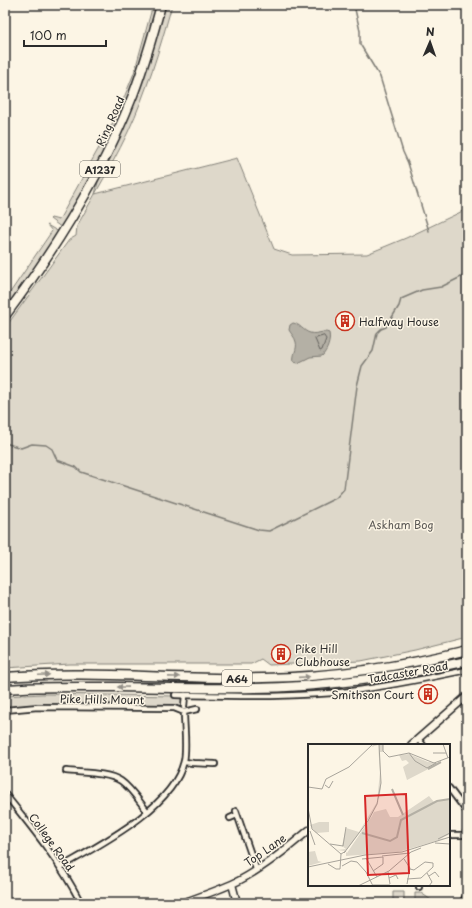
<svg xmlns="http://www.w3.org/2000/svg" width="472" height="908" font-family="'Playpen Sans',sans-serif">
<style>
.green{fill:#ded8ca;stroke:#84827a}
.water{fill:#b4b0a5;stroke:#7d7b74}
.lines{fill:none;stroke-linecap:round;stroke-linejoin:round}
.shore{stroke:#62605c;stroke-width:1}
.stream{stroke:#7d7b74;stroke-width:1.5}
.street-casing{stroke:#2b2b2b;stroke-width:8}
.secondary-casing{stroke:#2b2b2b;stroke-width:9}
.highway-casing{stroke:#2b2b2b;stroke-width:11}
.street{stroke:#fcf5e5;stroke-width:4.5}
.secondary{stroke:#fcf5e5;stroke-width:6}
.highway{stroke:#fcf5e5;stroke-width:8}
.oneway{fill:#949088}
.labels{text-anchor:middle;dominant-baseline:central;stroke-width:3;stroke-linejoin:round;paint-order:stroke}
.shield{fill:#fcf5e5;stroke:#6a6863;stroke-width:1}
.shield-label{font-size:10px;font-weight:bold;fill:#2b2b2b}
.street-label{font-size:11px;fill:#2b2b2b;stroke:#fcf5e5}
.poi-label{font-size:11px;fill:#2b2b2b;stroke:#fcf5e5;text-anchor:start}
.park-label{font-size:11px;fill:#585653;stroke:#fcf5e5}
.inset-river{fill:none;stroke:#b4b0a5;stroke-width:2}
.inset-road{fill:none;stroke:#a8a49b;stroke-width:1}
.view{fill:#d62828;fill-opacity:0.15;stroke:#d62828;stroke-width:2}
.inset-edge{fill:none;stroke:#2b2b2b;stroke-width:2}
</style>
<rect width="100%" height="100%" fill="#fcf5e5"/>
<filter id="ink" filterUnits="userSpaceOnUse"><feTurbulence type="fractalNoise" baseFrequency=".025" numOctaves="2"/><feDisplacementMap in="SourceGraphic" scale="8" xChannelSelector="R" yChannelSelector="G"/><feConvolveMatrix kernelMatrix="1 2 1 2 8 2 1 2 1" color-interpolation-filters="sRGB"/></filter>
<g filter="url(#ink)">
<!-- green -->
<path class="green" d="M153,5h4c-11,40 -24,80 -40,118 -16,36 -36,71 -55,105l-12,-9 1,-1 8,2 58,-105 17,-42z
M164,5h8c-12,43 -25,86 -44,127 -10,21 -21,41 -33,62l142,-36 37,91 18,6 75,-1 39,-16 61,-29v428l-52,13 -54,11 -92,4 -8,-6 -10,5h-181l-65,4v-340l64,-88 7,-4 1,-10 18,-32 3,-12 20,-44z
M47,225l12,7 -54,78v-10l47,-69z
M43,694l134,2 5,4v9l-177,-1v-12z
M393,892h11v9l2,2h-4v-2h-9z
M415,893h6l10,7v3h-16z"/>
<!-- water -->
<path class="water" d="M293,323c7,1 10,8 17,10 7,2 13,-3 19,0 2,8 -2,18 -7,23l-12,1 -12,6 -4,-1c-2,-7 4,-13 2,-20 -1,-5 -5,-8 -7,-12l1,-5z"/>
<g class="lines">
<!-- shore -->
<path class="shore" d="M324,336l2,3 -4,11 -2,1 -5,-12z"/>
<!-- stream -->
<path class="stream" d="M354,5l6,26v13l20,33 23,75 5,11 21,68
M5,443l16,5 11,-4 14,1 6,4 5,11 19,7 5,5 178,58 10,1 67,-33 8,-9 13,-103 5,-20 11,-15 4,-18 4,-4 5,-2 13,-21 2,-7 21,-9 19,-3 26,-13"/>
<!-- street casing -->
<g class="street-casing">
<path id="street" d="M175,695c58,1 117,3 176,-4 39,-5 77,-13 116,-21
M184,707l1,-12
M5,710l33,-3 136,1 10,4 13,-3
M418,739l5,6
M184,762l9,1 22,1
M66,771c15,2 42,1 55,10 10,7 18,20 26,30
M449,788l18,24
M5,794c29,36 55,68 76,109
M236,811l20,58
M230,818l7,-3
M449,835h13l5,-2
M61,867c38,-22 112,-59 123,-106 3,-14 0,-34 0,-49
M419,887v-2
M462,903l5,-9"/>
</g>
<!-- secondary casing -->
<g class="secondary-casing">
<path id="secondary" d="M411,745l56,-49
M232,884l5,19
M182,903c17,-6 34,-12 50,-19 26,-12 55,-35 77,-54"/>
</g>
<!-- highway casing -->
<g class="highway-casing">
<path id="highway" d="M5,316c51,-68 97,-141 128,-221 11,-29 20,-60 28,-90
M5,677c86,-7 172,3 258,1 69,-1 137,-11 204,-28
M5,689c36,-3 73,-2 109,-2 47,1 93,2 140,1 73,-1 142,-11 213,-27"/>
</g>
<!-- street -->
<use href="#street" class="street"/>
<!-- secondary -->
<use href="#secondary" class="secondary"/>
<!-- highway -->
<use href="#highway" class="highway"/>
</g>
<!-- one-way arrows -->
<defs><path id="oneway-solid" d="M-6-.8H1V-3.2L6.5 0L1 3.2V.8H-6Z"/></defs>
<g class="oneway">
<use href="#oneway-solid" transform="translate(44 675) rotate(-2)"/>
<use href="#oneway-solid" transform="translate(174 677) rotate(1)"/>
<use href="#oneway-solid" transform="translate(304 677) rotate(-4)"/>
<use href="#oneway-solid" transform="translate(123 687) rotate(-179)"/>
</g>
</g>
<!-- icons -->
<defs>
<g id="building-ring" transform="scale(1)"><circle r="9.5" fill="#fcf5e5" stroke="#c8321e" stroke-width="1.5"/><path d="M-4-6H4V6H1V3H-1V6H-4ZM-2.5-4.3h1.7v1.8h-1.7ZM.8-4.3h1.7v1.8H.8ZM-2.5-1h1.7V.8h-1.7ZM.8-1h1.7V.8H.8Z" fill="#c8321e"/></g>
</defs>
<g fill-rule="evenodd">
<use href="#building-ring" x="345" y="321"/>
<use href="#building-ring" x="281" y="654"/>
<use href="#building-ring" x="428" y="694"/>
</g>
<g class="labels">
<!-- shield labels -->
<g class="shield">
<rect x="80" y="161" width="40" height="16" rx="3"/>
<rect x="222" y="670" width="30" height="16" rx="3"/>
</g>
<g class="shield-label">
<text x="100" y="169">A1237</text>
<text x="237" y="678">A64</text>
</g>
<!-- street labels -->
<g class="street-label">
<text transform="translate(110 121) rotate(-66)">Ring Road</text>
<text transform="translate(408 672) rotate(-10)">Tadcaster Road</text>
<text transform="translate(102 699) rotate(1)">Pike Hills Mount</text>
<text transform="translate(52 842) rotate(54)">College Road</text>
<text transform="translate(265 850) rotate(-35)">Top Lane</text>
</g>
<!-- poi labels -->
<g class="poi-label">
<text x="359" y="321">Halfway House</text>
<text x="295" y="648">Pike Hill<tspan x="295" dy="13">Clubhouse</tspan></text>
<text x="414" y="694" text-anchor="end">Smithson Court</text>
</g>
<!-- park labels -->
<g class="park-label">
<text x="401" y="524">Askham Bog</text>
</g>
</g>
<!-- overview -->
<g transform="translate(308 744)">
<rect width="142" height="142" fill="#fcf5e5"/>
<path d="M66,0h4l2,19 -1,-19h4v8h-3l1,36 -2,11 -5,13 12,-3 4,8h8l31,-21 5,6 16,-3v35l-10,5 10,-2 -52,15 -52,4v-4l1,1 25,-37 6,-13 2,-10 -3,9 -1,4 -5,9 -19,28 -7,8 -8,-1 9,-1 -4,-3 4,-18 13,4 18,-30 3,-30 -2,-27 -7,2zM101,10l19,8 12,1 -33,17 -4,-13 6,-4 -3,-3 -4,1 -3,-6 10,-1 3,4zM11,78h10v10l-13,1 -6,-8zM7,107l3,10 4,1 -14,4v-14z" fill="#ded8ca"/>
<path class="inset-river" d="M120,25l13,-7M84,45l11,26M54,89l28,8 7,-4 4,-17 36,-19 13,-2"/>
<path class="inset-road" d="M75,0v7l6,6 20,-4 25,10 16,-6M135,0l5,14M101,9l6,8 12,7 9,-5M125,9h13M17,41l4,3 4,-7M0,43l14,2 4,-10 23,-12 24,-23M0,64l4,21 29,25M2,87l5,14M130,95l12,-6M127,99l15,1M22,100l13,2 3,-19M36,109l24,-32 9,-17 4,-21 -2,-39M74,112l28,-3M58,114l11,19M54,115l21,-2M96,115l6,9 -3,16M20,120l8,5h4l1,-15 5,-3M34,122l9,-5 6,1 9,10 7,14M0,123l57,-12 37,-3 48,-15M65,127l10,-7v-7M80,128l2,12M119,129l5,9 -3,4M121,132l6,-4 4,5M81,134l7,-3 2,4M99,135l14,-1 12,-11v-4l-8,-1 -11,8 -4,-1M65,141h17M50,142l31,-15 22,-19 10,-4"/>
<path class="view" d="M98,50l3,79 -41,2 -3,-79z"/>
<rect width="142" height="142" class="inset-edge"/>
</g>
<!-- margin -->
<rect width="472" height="908" fill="none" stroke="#fcf5e5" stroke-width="20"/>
<rect x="10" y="10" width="452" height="888" fill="none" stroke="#2b2b2b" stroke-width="1.5" filter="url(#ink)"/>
<!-- north arrow -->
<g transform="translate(430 42) rotate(2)" stroke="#fcf5e5" stroke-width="3" paint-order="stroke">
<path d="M0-3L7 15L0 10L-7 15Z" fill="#2b2b2b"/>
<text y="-6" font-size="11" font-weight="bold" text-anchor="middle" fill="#2b2b2b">N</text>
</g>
<!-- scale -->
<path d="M24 40v6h82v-6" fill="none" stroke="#2b2b2b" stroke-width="2"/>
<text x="30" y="40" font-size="12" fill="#2b2b2b" stroke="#fcf5e5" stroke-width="3" paint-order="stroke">100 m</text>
</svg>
